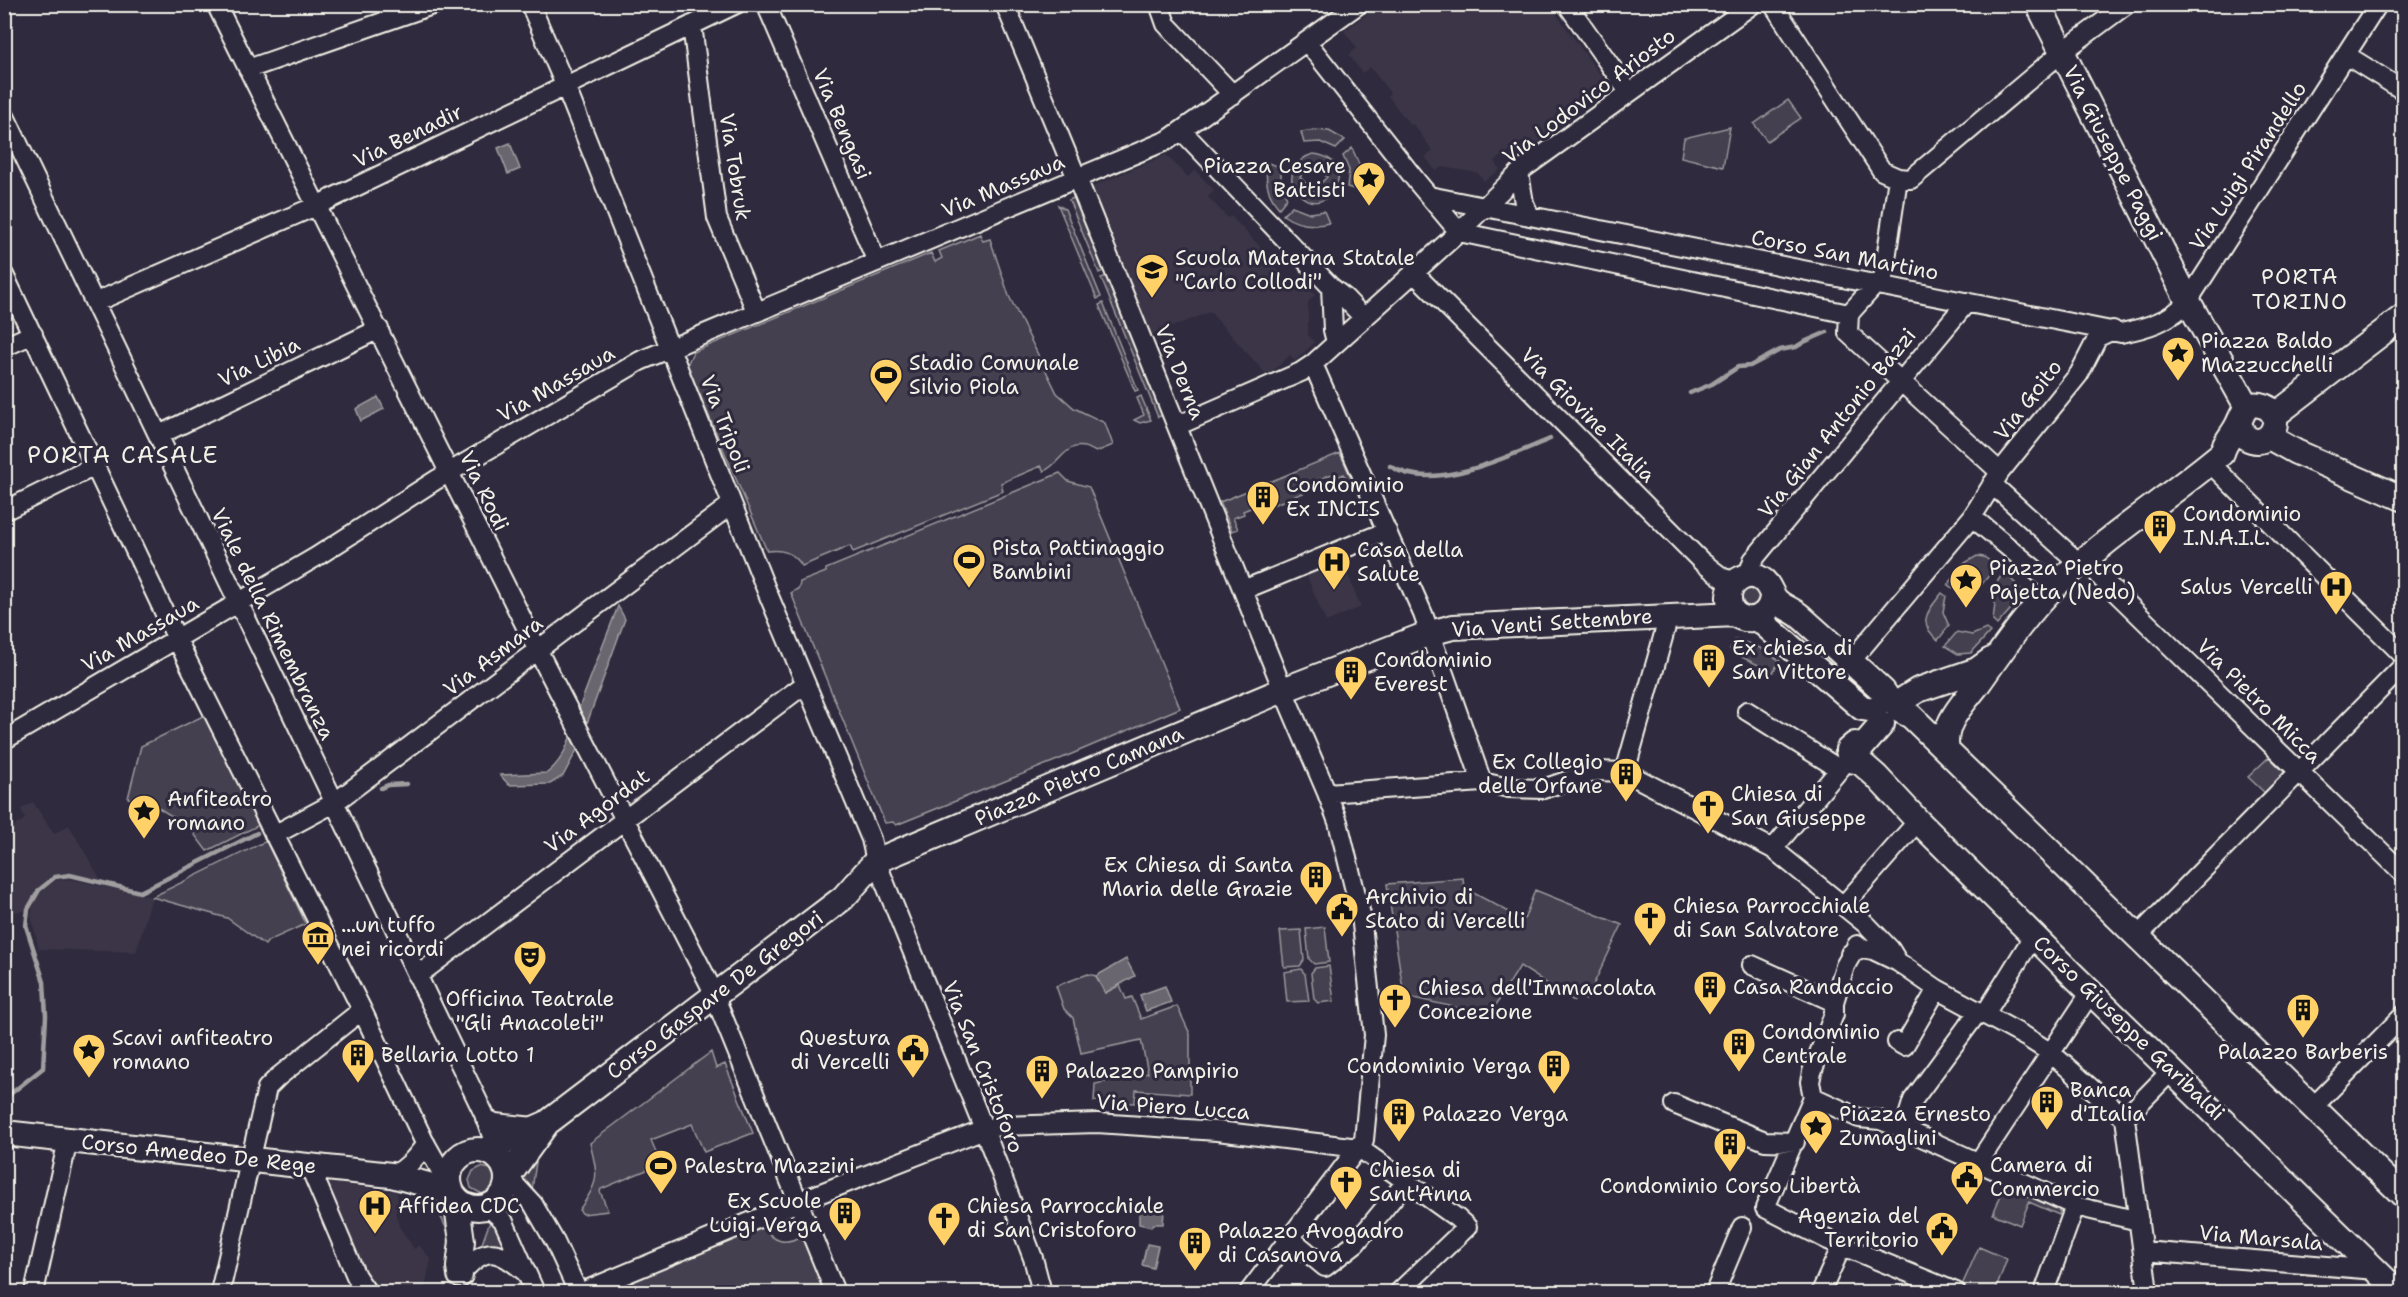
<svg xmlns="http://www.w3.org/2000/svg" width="2408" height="1297" viewBox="0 0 2408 1297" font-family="'Shantell Sans',sans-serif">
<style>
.built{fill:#3b3647}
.green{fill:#454050;stroke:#9c989c;stroke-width:1.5;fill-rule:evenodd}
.water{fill:#6a6670;stroke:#a19ea0;stroke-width:1.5}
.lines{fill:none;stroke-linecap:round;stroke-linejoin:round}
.stream{stroke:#a19ea0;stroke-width:4.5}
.minor-casing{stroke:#f4f1e8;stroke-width:22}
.major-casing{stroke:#f4f1e8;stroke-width:28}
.minor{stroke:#2f2a3d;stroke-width:18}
.major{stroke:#2f2a3d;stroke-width:24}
.labels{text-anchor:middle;stroke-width:6;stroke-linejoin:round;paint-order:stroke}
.street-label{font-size:21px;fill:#f4f1e8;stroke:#2f2a3d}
.poi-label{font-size:21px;fill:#f4f1e8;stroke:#2f2a3d;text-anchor:start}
.neighbourhood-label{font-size:22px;letter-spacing:1.5px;fill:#f4f1e8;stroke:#2f2a3d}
.quarter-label{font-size:24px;letter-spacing:1.5px;fill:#f4f1e8;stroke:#2f2a3d}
</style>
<rect width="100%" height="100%" fill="#2f2a3d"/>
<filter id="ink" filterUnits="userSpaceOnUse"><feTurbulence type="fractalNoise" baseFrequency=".0167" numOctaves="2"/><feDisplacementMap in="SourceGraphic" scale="12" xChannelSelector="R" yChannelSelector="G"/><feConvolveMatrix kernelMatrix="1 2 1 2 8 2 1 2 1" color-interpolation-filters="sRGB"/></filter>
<g filter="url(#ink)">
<path class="built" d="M1381 4 1550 5 1611 90 1594 102 1587 95 1557 117 1562 124 1533 146 1526 139 1495 161 1500 170 1484 181 1478 173 1442 167 1436 171 1425 157 1433 151 1413 124 1410 125 1388 96 1390 93 1370 67 1362 73 1349 55 1357 48 1344 31Z
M1166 155 1188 177 1195 170 1214 190 1208 197 1228 218 1231 216 1270 257 1268 260 1290 283 1297 276 1315 295 1308 302V335L1315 342 1295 361 1290 355 1273 371 1266 374 1210 312 1151 335 1089 188Z
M1342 560 1361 607 1326 622 1306 574Z
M33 802 54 834 69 825 102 882 70 873 58 874 45 881 35 891 28 904 27 910 15 912 5 887V824L8 830 25 819 21 809Z
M69 879 152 897 136 952 39 949 31 916 33 906 39 894 48 886 57 880Z
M331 1183 397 1192 400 1210 395 1212 399 1226 414 1249 419 1245 431 1259 424 1292H408L366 1283 326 1187Z"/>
<path class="green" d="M1788 100 1801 118 1767 141 1754 124Z
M1730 127 1723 167 1681 157 1684 138Z
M1314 130 1329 131 1345 140 1336 149 1320 142 1304 143 1301 132Z
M1352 148 1361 169 1360 191 1347 187 1349 170 1343 156Z
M1313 154C1364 159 1327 225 1298 193 1284 178 1296 159 1313 154ZM1313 164 1327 177 1313 191 1300 177Z
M1268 163 1281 167V184L1287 198 1279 208C1267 195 1264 181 1268 163Z
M1076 197 1105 270 1099 273 1069 200Z
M1058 205 1065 209 1101 297 1097 299Z
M1292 206 1310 213 1324 211 1329 223C1312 227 1297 225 1283 215Z
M980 234 983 241 990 239 1009 296 1057 393 1074 408 1105 423 1113 445 1096 452C1066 435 1064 462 1044 471L1041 466 1001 483 1003 491 853 552 850 546 802 566C794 552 782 549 767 551L687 365 693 352 931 253 935 262 942 258 939 251Z
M1108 276 1165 414 1158 417 1101 278Z
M1103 303 1138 390 1135 391 1099 305Z
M1141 396 1151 420 1140 423 1134 420 1144 415 1137 398Z
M1340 453 1353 482 1348 484 1344 474 1334 478 1332 474 1305 485 1308 491 1270 506 1268 501 1243 511 1244 514 1233 518 1238 529 1232 531 1220 502Z
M1060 473 1068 481 1089 487 1180 708 1060 759 896 825 893 822 885 823 791 593 799 588 800 582 826 572V569Z
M1977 556 1984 557 1997 566 1981 585 1964 583 1952 588 1948 585 1963 564Z
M2004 572 2021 589 2016 603 1997 625 1993 621 1995 603 1990 592Z
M1742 598a9 9 0 1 1 18 0a9 9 0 1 1-18 0Z
M1942 593 1946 596 1943 612 1949 626 1938 640C1916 622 1928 611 1942 593Z
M1986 629 1990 632 1971 653 1958 654 1945 646 1957 632 1972 635Z
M1735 640C1754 643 1765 650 1780 661L1773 672 1733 653 1730 649Z
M205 715 259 825 207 851 189 827 159 808 128 798 141 746Z
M2269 757 2286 774 2266 794 2248 777Z
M266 841 306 924 268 941 265 945 227 918 152 897Z
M1463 878 1464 888 1524 920 1535 890 1622 925 1586 1000 1577 996 1574 1001 1520 966 1490 1015 1404 996 1387 884Z
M1325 927 1329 962 1314 964 1309 959 1306 929Z
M1301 930 1304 960 1300 966 1284 967 1280 931Z
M1329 966 1334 1001 1318 1003 1314 999 1311 973 1315 968Z
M1301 969 1305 974 1309 1001 1287 1002 1284 972Z
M1088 974 1096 976 1105 993 1120 985 1126 999 1132 997 1141 1019 1177 1006 1190 1034V1094L1136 1090 1135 1103 1094 1101 1095 1084 1148 1073 1141 1040 1081 1053 1073 1018 1064 1009 1056 986Z
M711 1052 716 1068 725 1064 753 1133 704 1152 692 1124 651 1140 661 1164 601 1189 600 1191 608 1211 583 1214 579 1210C600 1181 598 1177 590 1143Z
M534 1160 536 1162 532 1190 523 1180V1174Z
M481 1167 490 1169 496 1180 494 1188 482 1194 471 1188 469 1180 473 1171Z
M2006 1183 2061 1208 2059 1215 2029 1202 2020 1225 1993 1214Z
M424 1194 444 1195 451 1238 433 1201Z
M495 1220 513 1255 479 1252 489 1224Z
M763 1226C774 1243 785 1245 802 1236L826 1292H614V1289Z
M1979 1247 2007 1259 1995 1292H1959Z"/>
<path class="water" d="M510 143 520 169 508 174 498 148Z
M378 397 384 409 361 421 356 409Z
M618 606 625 619 578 748 563 776 550 784 509 785 500 775 547 773C569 756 572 728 581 703 593 670 606 638 618 606Z
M1126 959 1135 976 1105 993 1096 976Z
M1165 986 1171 1002 1146 1011 1140 995Z
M1139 1210 1164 1211 1163 1224H1154L1151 1227 1139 1224Z
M1147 1244 1158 1246 1153 1268 1142 1265Z"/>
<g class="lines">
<path class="stream" d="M1690 393 1712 384 1738 367 1750 366 1780 350 1796 347 1804 342 1827 332
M1390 466C1433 494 1508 456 1550 439
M381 788 388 785 407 784
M4 1099 43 1068 46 1016 44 982 26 926 28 909 39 890 55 877 70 875 140 892 257 833"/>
<g class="minor-casing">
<path id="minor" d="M216 4 538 651 710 985 835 1292
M530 4 565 85 766 589 871 839 876 861 984 1129 1033 1258 1042 1292
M766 4 877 262
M1005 4 1083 193 1283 690 1327 793 1338 822 1361 915 1374 1035 1364 1140 1249 1292
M1159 4 1166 24 1233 95
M1567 4 1629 92
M1773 4 1882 171 1898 178 1911 179 2061 53 2127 4
M692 25 717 218 756 311
M1307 42 1418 183 1459 232
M2346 55 2404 91
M248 69 435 4
M4 114 484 1114 492 1136 496 1155
M1182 131 1331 287 1345 298 1364 318
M1519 173 1524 203 1530 216
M1429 196 2121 333C2146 328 2171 321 2188 301L2378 4
M1459 232 1849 314
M1413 272 1702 562 1723 578 1736 581
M4 275 186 658 362 1010 424 1141 450 1187
M1876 284 1849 314 1848 333 2000 472
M1882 286 1898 178
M1331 287 1333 330 1336 342
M96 302 318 205 736 4
M4 347 33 334
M1313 364 1423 614 1482 782
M1175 420 1186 422 1301 372 1313 364 1459 232 1523 169 1753 4
M159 435 379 329
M2210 463 2404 656
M1992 484 2080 564
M4 511 95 466
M1972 517 2055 586
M2092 555 2094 568 2102 579 2404 874
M1751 576 1750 569 1753 560 1967 302
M1243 590 1387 531
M1851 661 1972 517 2000 472 2079 374 2098 337 2113 330
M1747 711 1839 769
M4 740 316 557 436 480 640 361 1168 140 1359 4
M1625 772 1669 616
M1327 793 1482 782 1509 788 1543 789 1596 771 1625 772 1773 849 1867 925 1890 949 1898 962
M274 835 334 803 732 504
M1773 849 1849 758
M1843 906 1918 821
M2137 937 2404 665
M1850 954 1861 948 1873 950 1898 962 1937 989 2026 1037 2051 1053 2125 1118 2148 1292
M1752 965 1834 1002
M417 976 805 684
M1985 1014 2034 935
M1897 1042 1904 1046 1937 989
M1813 1097 1859 1118 1880 1120 1904 1129 2075 1206 2139 1221
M1813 1097 1810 1082 1812 1072 1834 1014V1002L1845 966 1857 945
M1674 1104 1765 1141 1795 1142
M2313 1107 2404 1015
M485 1118 495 1123 534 1127
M2125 1118 2172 1070
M1904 1129 1913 1100 1978 1012
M1978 1163 2091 992
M309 1165 356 1276 367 1292
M393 1175C408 1168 416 1157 426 1144
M508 1177 533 1204 555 1242 578 1292
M488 1207 503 1220 535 1292
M1765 1208 1828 1240 1956 1292
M1765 1208 1813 1097
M1290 1238 1325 1267 1356 1243 1406 1182
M2143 1251 2376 1270
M465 1269C488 1244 501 1252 524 1271
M34 1292 68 1140
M220 1292 267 1088 278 1077 362 1010
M582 1292 798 1202 984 1129 1000 1126 1097 1123 1217 1131 1359 1148 1457 1218 1467 1227 1399 1292
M1715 1292 1742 1227
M1821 1292 1842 1245
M2044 1292 2075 1206"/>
</g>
<g class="major-casing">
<path id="major" d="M2038 4 2188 301 2247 407
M2274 416 2404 316
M2269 437 2296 452 2404 499
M1772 596C1770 626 1730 627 1729 599 1728 582 1747 570 1761 579 1770 584 1770 594 1777 601 1783 607 1793 610 1800 616 1828 641 1855 665 1883 691L1889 700
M1760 618 1764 624 1862 708 1875 710
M1896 704 1918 690 1977 670 1991 660
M1899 710 1911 716 1947 751 2404 1196
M1863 746 1882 724
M1947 751C1941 724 1963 704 1978 684 2002 650 2027 613 2057 584 2108 536 2168 498 2222 453 2225 441 2233 435 2238 424 2243 414 2245 402 2260 405 2288 410 2273 454 2245 437L2239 424
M1860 762 1876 776 1918 821 2075 977 2398 1292
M1860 762 1850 760 1848 750 1855 744 1863 746
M4 1133 391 1175 440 1188 456 1199 462 1241 459 1267 460 1275
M449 1179a29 29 0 1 1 58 0a29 29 0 1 1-58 0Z
M485 1150 545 1124
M508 1177 547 1123 843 898 876 861 1283 690 1430 633 1453 627 1736 614"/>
</g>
<use href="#minor" class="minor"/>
<use href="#major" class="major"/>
</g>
</g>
<defs>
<g id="sight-pin" transform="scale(1.725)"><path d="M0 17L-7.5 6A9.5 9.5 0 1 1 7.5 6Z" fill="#ffd166" stroke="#2f2a3d"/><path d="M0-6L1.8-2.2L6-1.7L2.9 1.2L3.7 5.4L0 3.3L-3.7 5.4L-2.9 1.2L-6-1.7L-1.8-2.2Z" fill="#111"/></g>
<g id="school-pin" transform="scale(1.725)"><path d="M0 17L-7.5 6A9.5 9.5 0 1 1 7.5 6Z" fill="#ffd166" stroke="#2f2a3d"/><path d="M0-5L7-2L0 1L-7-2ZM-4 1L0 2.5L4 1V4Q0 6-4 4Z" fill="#111"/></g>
<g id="stadium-pin" transform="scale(1.725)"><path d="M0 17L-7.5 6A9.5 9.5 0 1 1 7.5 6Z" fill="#ffd166" stroke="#2f2a3d"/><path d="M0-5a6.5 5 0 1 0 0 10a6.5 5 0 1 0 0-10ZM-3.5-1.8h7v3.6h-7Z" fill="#111"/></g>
<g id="building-pin" transform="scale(1.725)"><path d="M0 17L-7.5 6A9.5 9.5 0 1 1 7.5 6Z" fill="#ffd166" stroke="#2f2a3d"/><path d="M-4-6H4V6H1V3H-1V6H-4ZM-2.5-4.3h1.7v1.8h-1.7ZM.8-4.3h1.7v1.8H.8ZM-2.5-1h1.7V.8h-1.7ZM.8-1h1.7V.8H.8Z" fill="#111"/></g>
<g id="hospital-pin" transform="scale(1.725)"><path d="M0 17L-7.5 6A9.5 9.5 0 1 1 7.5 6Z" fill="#ffd166" stroke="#2f2a3d"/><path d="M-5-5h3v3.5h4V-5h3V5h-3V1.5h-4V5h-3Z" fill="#111"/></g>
<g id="church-pin" transform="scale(1.725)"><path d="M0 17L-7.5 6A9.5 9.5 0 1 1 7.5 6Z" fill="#ffd166" stroke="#2f2a3d"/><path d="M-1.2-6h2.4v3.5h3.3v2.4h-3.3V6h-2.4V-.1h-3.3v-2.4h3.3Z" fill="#111"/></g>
<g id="civic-pin" transform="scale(1.725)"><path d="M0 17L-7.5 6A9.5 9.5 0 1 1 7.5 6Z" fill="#ffd166" stroke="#2f2a3d"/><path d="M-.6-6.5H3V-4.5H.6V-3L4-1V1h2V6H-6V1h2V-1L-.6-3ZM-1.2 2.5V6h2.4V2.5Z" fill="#111"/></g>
<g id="museum-pin" transform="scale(1.725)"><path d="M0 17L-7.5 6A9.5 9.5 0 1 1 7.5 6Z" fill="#ffd166" stroke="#2f2a3d"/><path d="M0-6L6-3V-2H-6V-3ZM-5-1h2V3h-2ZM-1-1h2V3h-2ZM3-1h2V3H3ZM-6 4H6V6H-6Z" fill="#111"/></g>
<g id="theatre-pin" transform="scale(1.725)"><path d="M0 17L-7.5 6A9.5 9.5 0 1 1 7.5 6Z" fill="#ffd166" stroke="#2f2a3d"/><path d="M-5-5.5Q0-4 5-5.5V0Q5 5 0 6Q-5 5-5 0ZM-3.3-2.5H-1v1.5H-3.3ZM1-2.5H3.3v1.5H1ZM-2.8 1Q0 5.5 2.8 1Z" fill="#111"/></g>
</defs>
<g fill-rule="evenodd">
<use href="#sight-pin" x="1369" y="178"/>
<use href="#school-pin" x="1152" y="270"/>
<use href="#sight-pin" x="2178" y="353"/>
<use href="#stadium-pin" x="886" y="375"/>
<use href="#building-pin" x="1263" y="497"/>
<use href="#building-pin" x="2160" y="526"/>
<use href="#stadium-pin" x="969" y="560"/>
<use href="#hospital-pin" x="1334" y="562"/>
<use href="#sight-pin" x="1966" y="580"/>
<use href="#hospital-pin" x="2336" y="587"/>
<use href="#building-pin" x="1709" y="660"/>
<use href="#building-pin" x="1351" y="672"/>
<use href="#building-pin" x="1626" y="774"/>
<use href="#church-pin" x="1708" y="806"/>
<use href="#sight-pin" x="144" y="811"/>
<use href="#building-pin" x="1316" y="877"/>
<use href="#civic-pin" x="1342" y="909"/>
<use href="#church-pin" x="1650" y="918"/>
<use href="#museum-pin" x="318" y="937"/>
<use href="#theatre-pin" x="530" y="957"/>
<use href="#building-pin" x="1710" y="987"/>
<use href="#church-pin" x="1395" y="1000"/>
<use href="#building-pin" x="2303" y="1010"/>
<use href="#building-pin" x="1739" y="1044"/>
<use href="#sight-pin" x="89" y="1050"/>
<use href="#civic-pin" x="913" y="1050"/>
<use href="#building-pin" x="358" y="1055"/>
<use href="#building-pin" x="1554" y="1066"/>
<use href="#building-pin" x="1042" y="1071"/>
<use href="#building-pin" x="2047" y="1102"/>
<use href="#building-pin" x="1399" y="1114"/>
<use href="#sight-pin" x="1816" y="1126"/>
<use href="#building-pin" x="1730" y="1144"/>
<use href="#stadium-pin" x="661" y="1166"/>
<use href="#civic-pin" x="1967" y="1177"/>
<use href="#church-pin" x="1346" y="1182"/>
<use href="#hospital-pin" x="375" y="1206"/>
<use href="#building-pin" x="845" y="1213"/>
<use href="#church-pin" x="944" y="1218"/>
<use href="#civic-pin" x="1942" y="1228"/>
<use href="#building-pin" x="1195" y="1243"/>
</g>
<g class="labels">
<g class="street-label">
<text transform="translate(1589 96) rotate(-37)" y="7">Via Lodovico Ariosto</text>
<text transform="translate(842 124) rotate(67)" y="7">Via Bengasi</text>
<text transform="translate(408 136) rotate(-26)" y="7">Via Benadir</text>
<text transform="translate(2113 153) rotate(63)" y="7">Via Giuseppe Paggi</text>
<text transform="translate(2248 166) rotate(-57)" y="7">Via Luigi Pirandello</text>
<text transform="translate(735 167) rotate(81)" y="7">Via Tobruk</text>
<text transform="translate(1003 186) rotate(-23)" y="7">Via Massaua</text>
<text transform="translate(1845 255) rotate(11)" y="7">Corso San Martino</text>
<text transform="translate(259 362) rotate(-26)" y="7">Via Libia</text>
<text transform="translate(1180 372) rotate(68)" y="7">Via Derna</text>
<text transform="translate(556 384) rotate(-30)" y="7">Via Massaua</text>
<text transform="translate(2028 400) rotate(-52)" y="7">Via Goito</text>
<text transform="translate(1588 415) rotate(45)" y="7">Via Giovine Italia</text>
<text transform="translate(1837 423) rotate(-51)" y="7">Via Gian Antonio Bazzi</text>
<text transform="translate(725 424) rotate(69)" y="7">Via Tripoli</text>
<text transform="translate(484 491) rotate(64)" y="7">Via Rodi</text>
<text transform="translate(1552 623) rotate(-4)" y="7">Via Venti Settembre</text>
<text transform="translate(273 624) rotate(64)" y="7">Viale della Rimembranza</text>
<text transform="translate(140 634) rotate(-30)" y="7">Via Massaua</text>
<text transform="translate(493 656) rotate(-37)" y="7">Via Asmara</text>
<text transform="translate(2259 701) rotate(45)" y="7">Via Pietro Micca</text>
<text transform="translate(1079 776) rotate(-23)" y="7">Piazza Pietro Camana</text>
<text transform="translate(597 811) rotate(-37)" y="7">Via Agordat</text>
<text transform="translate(715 995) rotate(-37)" y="7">Corso Gaspare De Gregori</text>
<text transform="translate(2129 1028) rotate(44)" y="7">Corso Giuseppe Garibaldi</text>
<text transform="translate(983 1067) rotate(68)" y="7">Via San Cristoforo</text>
<text transform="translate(1173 1107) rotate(4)" y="7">Via Piero Lucca</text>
<text transform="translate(199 1154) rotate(6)" y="7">Corso Amedeo De Rege</text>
<text transform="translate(2261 1238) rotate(5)" y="7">Via Marsala</text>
</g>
<g class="poi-label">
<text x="1346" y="173" text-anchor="end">Piazza Cesare<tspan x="1346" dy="24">Battisti</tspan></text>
<text x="1175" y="265">Scuola Materna Statale<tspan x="1175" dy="24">"Carlo Collodi"</tspan></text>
<text x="2201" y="348">Piazza Baldo<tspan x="2201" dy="24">Mazzucchelli</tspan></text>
<text x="909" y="370">Stadio Comunale<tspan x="909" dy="24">Silvio Piola</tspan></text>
<text x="1286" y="492">Condominio<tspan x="1286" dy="24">Ex INCIS</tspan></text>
<text x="2183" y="521">Condominio<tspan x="2183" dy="24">I.N.A.I.L.</tspan></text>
<text x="992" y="555">Pista Pattinaggio<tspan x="992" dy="24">Bambini</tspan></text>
<text x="1357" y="557">Casa della<tspan x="1357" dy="24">Salute</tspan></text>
<text x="1989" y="575">Piazza Pietro<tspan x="1989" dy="24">Pajetta (Nedo)</tspan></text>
<text x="2313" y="594" text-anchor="end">Salus Vercelli</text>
<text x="1732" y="655">Ex chiesa di<tspan x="1732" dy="24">San Vittore</tspan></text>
<text x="1374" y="667">Condominio<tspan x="1374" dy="24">Everest</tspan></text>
<text x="1603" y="769" text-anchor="end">Ex Collegio<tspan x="1603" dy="24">delle Orfane</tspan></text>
<text x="1731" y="801">Chiesa di<tspan x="1731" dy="24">San Giuseppe</tspan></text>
<text x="167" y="806">Anfiteatro<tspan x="167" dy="24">romano</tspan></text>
<text x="1293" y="872" text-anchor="end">Ex Chiesa di Santa<tspan x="1293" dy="24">Maria delle Grazie</tspan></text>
<text x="1365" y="904">Archivio di<tspan x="1365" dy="24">Stato di Vercelli</tspan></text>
<text x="1673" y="913">Chiesa Parrocchiale<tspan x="1673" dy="24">di San Salvatore</tspan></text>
<text x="341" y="932">...un tuffo<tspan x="341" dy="24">nei ricordi</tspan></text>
<text x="1733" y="994">Casa Randaccio</text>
<text x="1418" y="995">Chiesa dell'Immacolata<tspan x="1418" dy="24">Concezione</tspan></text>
<text x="530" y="1006" text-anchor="middle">Officina Teatrale<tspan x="530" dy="24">"Gli Anacoleti"</tspan></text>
<text x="1762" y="1039">Condominio<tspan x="1762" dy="24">Centrale</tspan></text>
<text x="112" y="1045">Scavi anfiteatro<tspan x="112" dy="24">romano</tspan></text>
<text x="890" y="1045" text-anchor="end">Questura<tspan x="890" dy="24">di Vercelli</tspan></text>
<text x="2303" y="1059" text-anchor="middle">Palazzo Barberis</text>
<text x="381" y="1062">Bellaria Lotto 1</text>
<text x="1531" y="1073" text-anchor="end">Condominio Verga</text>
<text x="1065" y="1078">Palazzo Pampirio</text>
<text x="2070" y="1097">Banca<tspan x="2070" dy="24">d'Italia</tspan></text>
<text x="1422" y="1121">Palazzo Verga</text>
<text x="1839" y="1121">Piazza Ernesto<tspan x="1839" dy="24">Zumaglini</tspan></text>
<text x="1990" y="1172">Camera di<tspan x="1990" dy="24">Commercio</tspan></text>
<text x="684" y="1173">Palestra Mazzini</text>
<text x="1369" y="1177">Chiesa di<tspan x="1369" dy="24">Sant'Anna</tspan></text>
<text x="1730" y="1193" text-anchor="middle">Condominio Corso Libertà</text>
<text x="822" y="1208" text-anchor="end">Ex Scuole<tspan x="822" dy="24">Luigi Verga</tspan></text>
<text x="398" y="1213">Affidea CDC</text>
<text x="967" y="1213">Chiesa Parrocchiale<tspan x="967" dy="24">di San Cristoforo</tspan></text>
<text x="1919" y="1223" text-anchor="end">Agenzia del<tspan x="1919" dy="24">Territorio</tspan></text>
<text x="1218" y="1238">Palazzo Avogadro<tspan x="1218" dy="24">di Casanova</tspan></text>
</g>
<g class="neighbourhood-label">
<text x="2300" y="284">PORTA<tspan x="2300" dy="25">TORINO</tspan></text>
</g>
<g class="quarter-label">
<text x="123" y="463">PORTA CASALE</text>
</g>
</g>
<rect width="2408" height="1297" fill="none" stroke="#2f2a3d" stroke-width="24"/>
<rect x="12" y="12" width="2384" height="1273" fill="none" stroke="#f4f1e8" stroke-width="2" filter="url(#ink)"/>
</svg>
